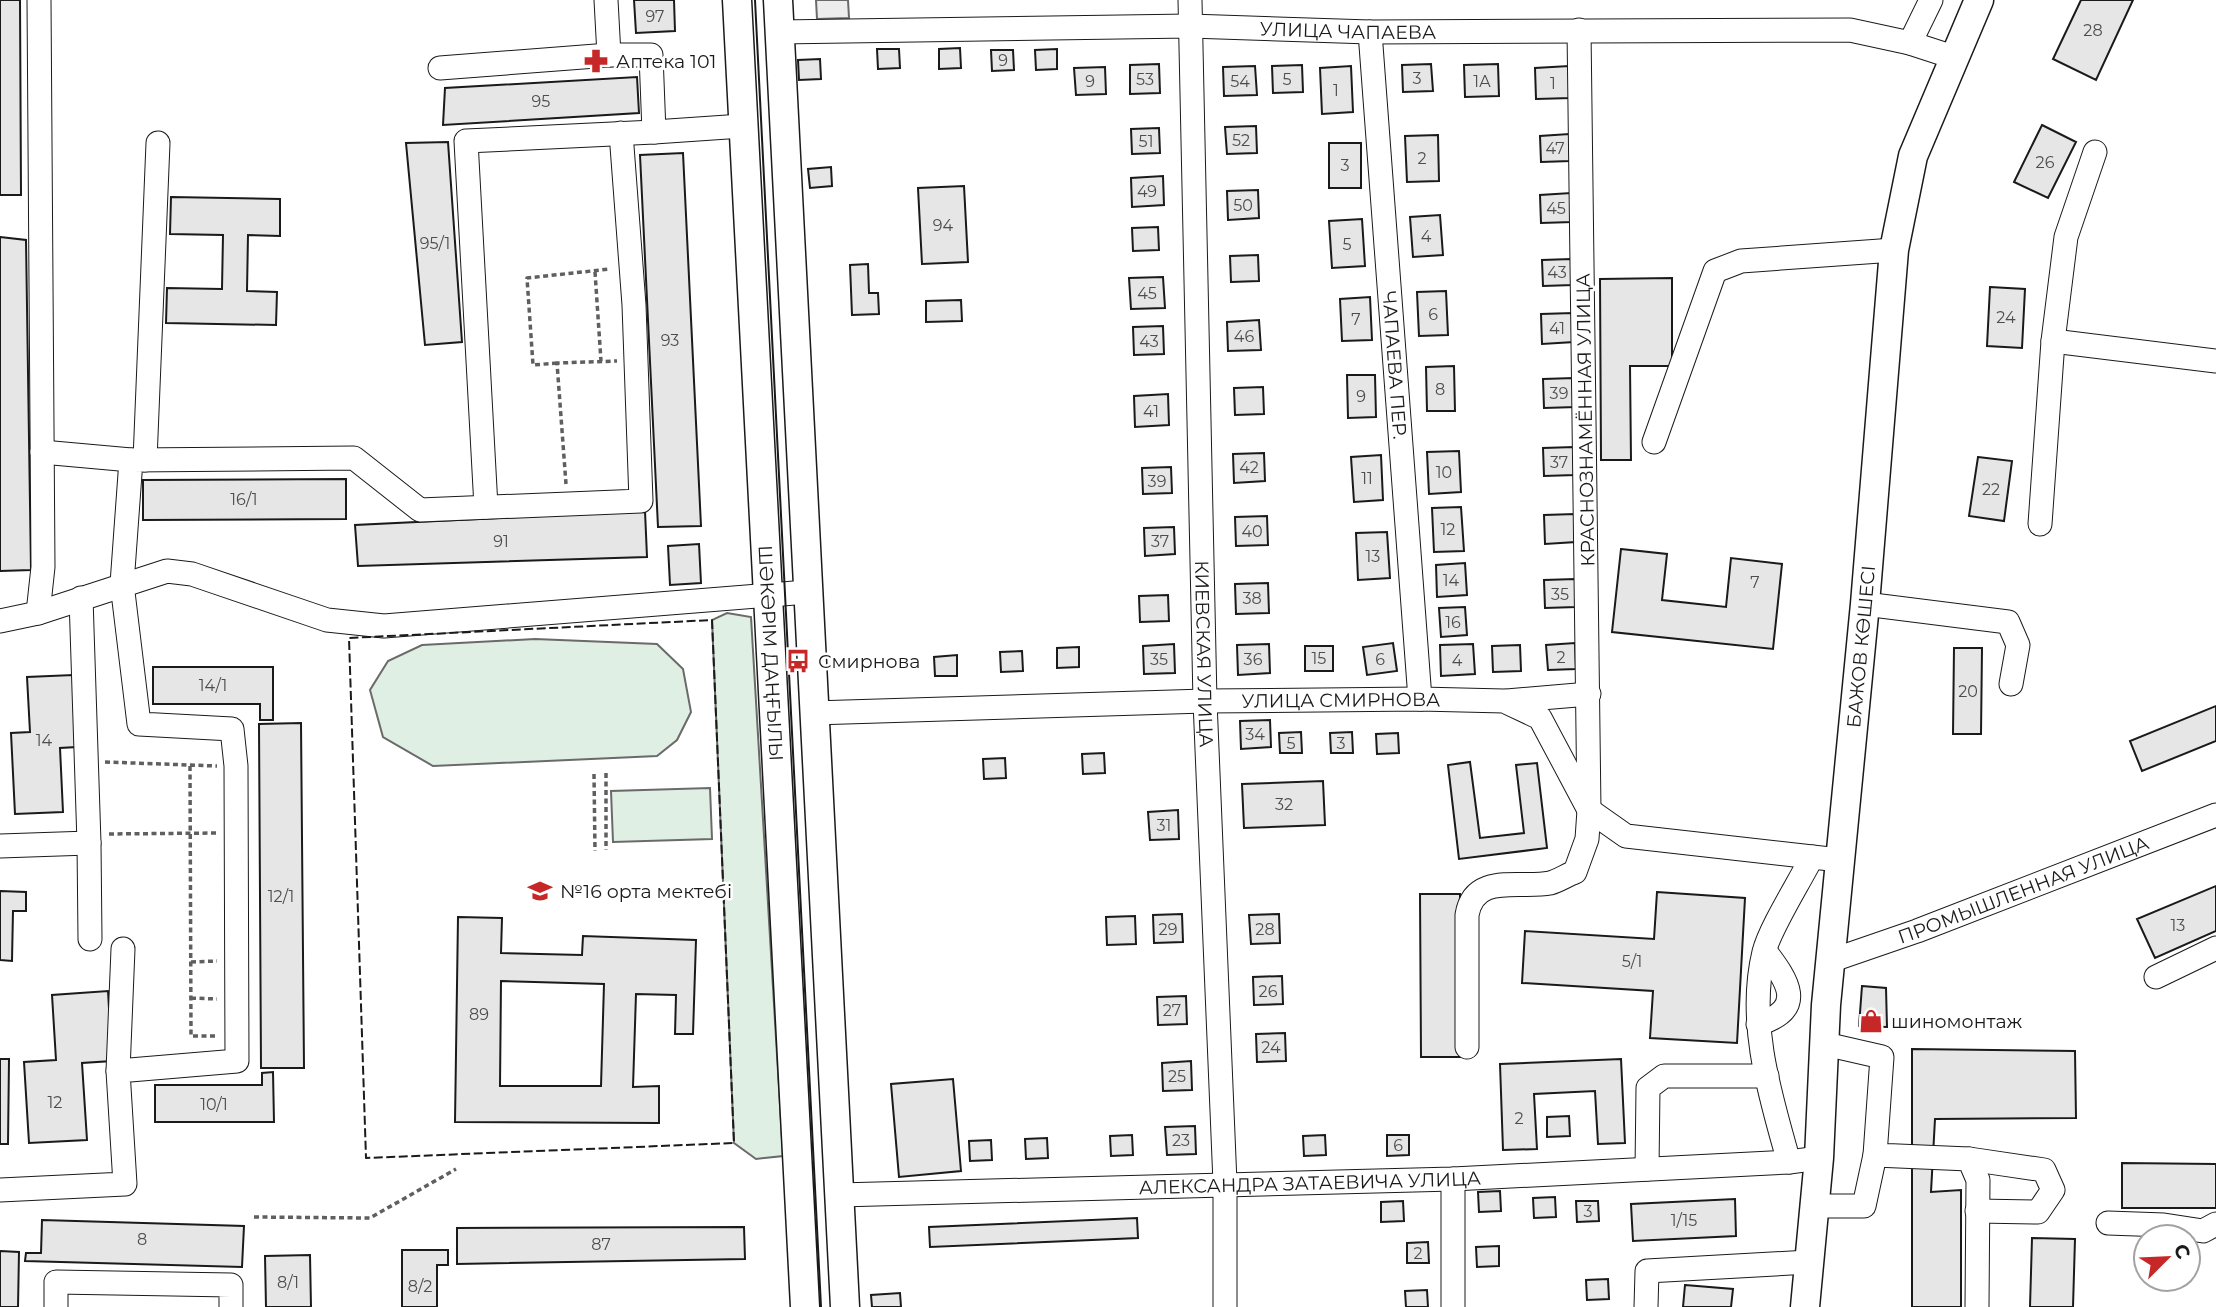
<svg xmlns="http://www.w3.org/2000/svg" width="2216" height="1307" viewBox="0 0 2216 1307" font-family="Montserrat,sans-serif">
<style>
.green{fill:#e0efe3;stroke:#6a6a6a;stroke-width:2}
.parking{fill:#ededed;stroke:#6a6a6a;stroke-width:2}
.building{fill:#e6e6e6;stroke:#1a1a1a;stroke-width:2;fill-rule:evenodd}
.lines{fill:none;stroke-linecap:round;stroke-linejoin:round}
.minor-casing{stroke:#1a1a1a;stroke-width:25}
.major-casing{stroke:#1a1a1a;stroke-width:31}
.path{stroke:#5f5f5f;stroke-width:3.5;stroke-dasharray:5 3.5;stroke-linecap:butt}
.minor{stroke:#fff;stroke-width:23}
.major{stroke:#fff;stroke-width:28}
.tram{stroke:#1a1a1a;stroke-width:2}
.fence{stroke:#1a1a1a;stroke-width:2;stroke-dasharray:9 3.5;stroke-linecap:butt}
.labels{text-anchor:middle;stroke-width:5;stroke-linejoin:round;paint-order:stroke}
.number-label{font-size:16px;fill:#4d4d4d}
.street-label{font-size:19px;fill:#1a1a1a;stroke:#fff}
.poi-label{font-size:19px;fill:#1a1a1a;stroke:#fff;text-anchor:start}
</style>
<rect width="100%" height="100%" fill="#fff"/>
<path class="green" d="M727 613 751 617 783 1156 756 1159 734 1143 712 620Z
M535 639 657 644 683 669 691 712 677 740 657 756 433 766 383 737 370 690 388 661 422 645Z
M710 788 712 839 613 842 611 791Z"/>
<path class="parking" d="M816 0H848L849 18 817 19Z"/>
<path class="building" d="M0 0H20L21 195H0Z
M634 0H674L675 31 636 33Z
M2081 0H2133L2096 80 2053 59Z
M960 48 961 68 939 69V49Z
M877 49H899L900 68 878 69Z
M1057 49V69L1036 70 1035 50Z
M991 50H1013L1014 70 992 71Z
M820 59 821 79 799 80 798 60Z
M1159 64 1160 93 1130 94V65Z
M1431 64 1433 91 1403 92 1402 65Z
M1498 64 1499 96 1465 97 1464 65Z
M1302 65 1303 92 1273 93 1272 66Z
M1255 66 1257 95 1224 96 1223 67Z
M1351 66 1353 112 1322 114 1320 68Z
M1569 66 1571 98 1536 99 1535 68Z
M1105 67 1106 94 1076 95 1074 68Z
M637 77 639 113 443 125 445 88Z
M2042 125 2076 142 2048 198 2014 182Z
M1256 126 1257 153 1227 154 1225 127Z
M1159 128 1160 153 1132 154 1131 129Z
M1569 134 1570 161 1541 162 1540 136Z
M1438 135 1439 181 1407 182 1405 136Z
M448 142 462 342 425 345 406 143Z
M1329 143H1361V188H1329Z
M683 153 701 526 658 527 640 155Z
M831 167 832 186 810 188 808 169Z
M1163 176 1164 205 1132 207 1131 178Z
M964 186 968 262 922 264 918 188Z
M1258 190 1259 218 1228 220 1227 191Z
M1571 193 1572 222 1541 223 1540 195Z
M171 197 280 199V236L248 235 247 291 277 292 276 325 166 323 167 288 222 289 223 235 170 234Z
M1440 215 1443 255 1413 257 1410 217Z
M1362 219 1365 266 1332 268 1329 221Z
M1158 227 1159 250 1133 251 1132 228Z
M0 237 26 240 31 570 0 571Z
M1258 255 1259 281 1231 282 1230 256Z
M1571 259 1573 285 1543 286 1542 260Z
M868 264 869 293H878L879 314 852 315 850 265Z
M1163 277 1165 308 1131 309 1129 278Z
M1672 278V366H1630L1631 460H1601L1600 279Z
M1990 287 2025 289 2022 348 1987 346Z
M1446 291 1448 335 1419 336 1417 292Z
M1370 297 1372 340 1342 341 1340 299Z
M961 300 962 321 926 322V301Z
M1573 313 1574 342 1542 344 1541 314Z
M1259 320 1261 350 1228 351 1227 322Z
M1163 326 1164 354 1134 355 1133 327Z
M1454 366 1455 411H1427L1426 367Z
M1347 375H1375L1376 417 1348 418Z
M1574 378 1576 407 1544 408 1543 379Z
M1263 387 1264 414 1235 415 1234 388Z
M1168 394 1169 425 1135 427 1134 396Z
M1574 447 1575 475 1544 476 1543 448Z
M1459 451 1461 492 1429 494 1427 452Z
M1264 453 1265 481 1234 483 1233 454Z
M1381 455 1383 500 1354 502 1351 457Z
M1978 457 2012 461 2004 521 1969 516Z
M1171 467 1172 493 1143 494 1142 468Z
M346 479V519L143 520V480Z
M1461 507 1464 551 1434 552 1432 508Z
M645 511 647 557 358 566 355 525Z
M1575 514 1576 542 1545 544 1544 515Z
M1267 516 1268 545 1236 546 1235 517Z
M1174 527 1175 554 1145 556 1144 528Z
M1387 532 1390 578 1358 580 1356 533Z
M699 544 701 583 670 585 668 546Z
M1621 549 1667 554 1662 600 1726 607 1731 558 1782 564 1773 649 1612 632Z
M1465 563 1467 595 1437 597 1436 565Z
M1575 579 1576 607 1545 608 1544 580Z
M1268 583 1269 613 1236 614 1235 584Z
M1168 595 1169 621 1140 622 1139 596Z
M1465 607 1467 635 1441 637 1439 608Z
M1393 643 1397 671 1367 675 1363 647Z
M1575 643 1576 669 1548 670 1546 645Z
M1174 644 1175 673 1144 674 1143 646Z
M1269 644 1270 673 1238 675 1237 645Z
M1473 644 1475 674 1441 676 1440 645Z
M1520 645 1521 671 1493 672 1492 646Z
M1305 646H1333V671H1305Z
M1079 647V667L1057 668V648Z
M1954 648H1982L1981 734H1953Z
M1022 651 1023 671 1001 672 1000 652Z
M957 655V676H935L934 657Z
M153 667H273V720H260V704H153Z
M73 675 77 747 60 748 63 812 15 814 11 733 30 732 27 677Z
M2216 706V741L2142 771 2130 741Z
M1270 720 1271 747 1241 749 1240 721Z
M301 723 304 1068H261L259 724Z
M1301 732 1302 753H1280L1279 733Z
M1352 732 1353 753H1331L1330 733Z
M1398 733 1399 753 1377 754 1376 734Z
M1104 753 1105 773 1083 774 1082 754Z
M1005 758 1006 778 984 779 983 759Z
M1470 762 1480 838 1524 833 1516 765 1537 763 1547 848 1459 859 1448 765Z
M1323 781 1325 825 1244 828 1242 784Z
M1178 810 1179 839 1150 840 1148 812Z
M2216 886V931L2155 958 2137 919Z
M0 891 26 892V911H13L12 961 0 960Z
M1657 892 1745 898 1737 1043 1650 1038 1653 991 1522 983 1525 931 1654 939Z
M1420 894H1460L1461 1057H1421Z
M1182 914 1183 942 1154 943 1153 915Z
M1279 914 1280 943 1251 944 1249 915Z
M1135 916 1136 944 1107 945 1106 917Z
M458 917 502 918 501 953 582 955 583 936 696 940 693 1034H675L676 995 636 994 633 1087 659 1086V1123L455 1122ZM501 981 604 984 601 1086H500Z
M1282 976 1283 1004 1254 1005 1253 977Z
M1862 986 1886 988 1887 1027 1859 1026Z
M108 991 112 1061 82 1063 87 1140 29 1143 24 1062 56 1060 52 995Z
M1186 996 1187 1024 1158 1025 1157 997Z
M1285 1033 1286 1061 1257 1062 1256 1034Z
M1912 1049 2075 1051 2076 1118 1935 1119 1931 1192 1961 1190V1307H1912Z
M0 1059H9L8 1144H0Z
M1621 1059 1625 1143 1598 1144 1595 1091 1534 1094 1537 1149 1503 1150 1500 1064Z
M1191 1061 1192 1090 1163 1091 1162 1063Z
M273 1072 274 1122H155V1085H262V1073Z
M953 1079 961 1171 899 1177 891 1084Z
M1569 1116 1570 1136 1547 1137V1117Z
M1195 1126 1196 1154 1167 1155 1165 1127Z
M1132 1135 1133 1155 1111 1156 1110 1136Z
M1325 1135 1326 1155 1304 1156 1303 1136Z
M1387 1135H1409V1155L1387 1156Z
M1047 1138 1048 1158 1026 1159 1025 1139Z
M991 1140 992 1160 970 1161 969 1141Z
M2122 1163 2216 1164V1208H2122Z
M1500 1191 1501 1211 1479 1212 1478 1192Z
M1555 1197 1556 1217 1534 1218 1533 1198Z
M1735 1199 1736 1236 1633 1241 1631 1204Z
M1403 1201 1404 1221 1381 1222V1202Z
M1576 1201H1598L1599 1221 1577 1222Z
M1137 1218 1138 1238 930 1247 929 1227Z
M42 1220 244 1226 242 1267 25 1261 26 1253H41Z
M744 1227 745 1259 457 1264V1228Z
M2032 1238 2075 1239 2073 1307H2030Z
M1428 1242 1429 1263H1407V1243Z
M1499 1246V1266L1477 1267 1476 1247Z
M402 1250H448V1265H437V1307H402Z
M0 1251 19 1252 18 1307H0Z
M310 1255 311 1307H266L265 1256Z
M1608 1279 1609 1299 1587 1300 1586 1280Z
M1685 1285 1733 1289 1731 1307H1683Z
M1427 1290 1428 1307H1406L1405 1291Z
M900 1293 901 1307H872L871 1295Z"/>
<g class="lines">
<g class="minor-casing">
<g id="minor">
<path d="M606 0 609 55H651L654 132 742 126"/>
<path id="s1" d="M1190 0 1205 701 1225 1183V1307"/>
<path id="s2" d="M779 32 1190 26 1370 32 1850 30 1910 43 1953 57"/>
<path id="s3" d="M1370 32 1420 699"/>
<path d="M1910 43 1931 0"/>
<path d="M440 68 609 55"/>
<path d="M2053 341 2216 361"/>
<path d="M1654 442 1715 271 1741 261 1894 250"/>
<path d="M42 452 131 460"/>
<path d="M145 460 158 143"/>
<path d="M486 507 466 141 654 132"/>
<path d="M2040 524 2053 341 2066 237 2095 152"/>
<path d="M1865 604 2008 622 2018 645 2011 684"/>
<path d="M38 613 43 567 39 0"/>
<path d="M0 621 38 613 167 571 192 574 327 620 384 626 807 592"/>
<path d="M1507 701 1589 694"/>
<path id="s4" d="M813 713 1205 701 1420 699 1504 701 1540 718 1589 810 1626 836 1839 860"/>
<path d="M89 843 90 939"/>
<path d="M0 846 89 843 81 598"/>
<path id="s5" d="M1830 961 1917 931 2216 815"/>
<path d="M2156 977 2216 948"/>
<path d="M1758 1024C1807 1009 1788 981 1765 951"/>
<path d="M1825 1044 1882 1057 1875 1155 1969 1159 1978 1180 1977 1307"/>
<path d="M1467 1047V915C1474 872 1520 889 1550 883 1558 881 1567 875 1575 872L1587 839 1589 810 1579 30"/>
<path d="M118 1071 123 949"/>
<path d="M1969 1159 2044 1170 2053 1190 2038 1212 1977 1211"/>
<path d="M1789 1162C1770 1095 1747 1022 1764 952 1770 928 1800 881 1812 857"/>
<path d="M1647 1169 1648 1088 1664 1076H1767"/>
<path d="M1453 1179V1307"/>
<path d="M0 1190 125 1184 118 1071 237 1061 236 766 232 729 139 724 122 584 131 460 354 458 420 510 641 501 634 305 621 133"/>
<path id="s6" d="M839 1195 1453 1179 1789 1162 1819 1158"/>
<path d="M1814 1206H1864L1875 1155"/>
<path d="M2108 1223 2164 1225 2203 1231 2216 1224"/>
<path d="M56 1307V1282L231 1285V1307"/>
<path d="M1646 1307 1647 1271 1809 1262"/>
</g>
</g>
<g class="major-casing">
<g id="major">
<path id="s7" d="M737 0 805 1307"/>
<path d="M778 0 845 1307"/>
<path id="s8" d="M1805 1307 1819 1158 1826 1005 1865 604 1894 250 1913 156 1979 0"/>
</g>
</g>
<path class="path" d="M595 272 601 361
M557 363 533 365 527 278 610 269
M566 484 557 363 617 361
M105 762 217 766
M190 766 191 1036H216
M606 773V850
M594 774 595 851
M109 834 216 833
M191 962 217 961
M191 998 217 999
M254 1217 370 1218 456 1169"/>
<use href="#minor" class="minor"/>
<use href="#major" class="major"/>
<path class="tram" d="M755 0 821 1307"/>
<path class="fence" d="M712 620 734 1143 366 1158 349 638Z"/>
</g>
<defs>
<g id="pharmacy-bare" transform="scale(1.89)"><path d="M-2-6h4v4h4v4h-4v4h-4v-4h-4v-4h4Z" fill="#c62828" stroke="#fff" stroke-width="2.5" paint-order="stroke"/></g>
<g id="bus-bare" transform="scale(1.89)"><path d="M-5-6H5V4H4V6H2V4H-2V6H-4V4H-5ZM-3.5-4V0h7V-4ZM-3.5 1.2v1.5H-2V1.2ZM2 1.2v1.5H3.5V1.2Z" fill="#c62828" stroke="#fff" stroke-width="2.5" paint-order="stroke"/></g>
<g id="school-bare" transform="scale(1.89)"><path d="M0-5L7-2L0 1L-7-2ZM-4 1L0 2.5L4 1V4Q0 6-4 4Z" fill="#c62828" stroke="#fff" stroke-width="2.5" paint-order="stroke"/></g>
<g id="shop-bare" transform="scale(1.89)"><path d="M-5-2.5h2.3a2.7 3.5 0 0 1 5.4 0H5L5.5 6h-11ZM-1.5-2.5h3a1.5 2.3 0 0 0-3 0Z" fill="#c62828" stroke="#fff" stroke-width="2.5" paint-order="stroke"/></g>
</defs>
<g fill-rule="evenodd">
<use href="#pharmacy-bare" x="596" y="61"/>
<use href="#bus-bare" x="798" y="661"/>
<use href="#school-bare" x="540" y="891"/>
<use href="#shop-bare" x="1871" y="1021"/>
</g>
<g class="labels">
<g class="number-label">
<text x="655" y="22">97</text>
<text x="2093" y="36">28</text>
<text x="1003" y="66">9</text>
<text x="1417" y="84">3</text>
<text x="1145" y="85">53</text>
<text x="1287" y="85">5</text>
<text x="1090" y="87">9</text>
<text x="1240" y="87">54</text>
<text x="1482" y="87">1А</text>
<text x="1553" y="89">1</text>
<text x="1336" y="96">1</text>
<text x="541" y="107">95</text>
<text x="1241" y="146">52</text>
<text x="1146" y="147">51</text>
<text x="1555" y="154">47</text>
<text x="1422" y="164">2</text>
<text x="2045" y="168">26</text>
<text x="1345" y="171">3</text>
<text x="1147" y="197">49</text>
<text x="1243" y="211">50</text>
<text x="1556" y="214">45</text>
<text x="943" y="231">94</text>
<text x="1426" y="242">4</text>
<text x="435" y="249">95/1</text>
<text x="1347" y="250">5</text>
<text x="1557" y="278">43</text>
<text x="1147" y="299">45</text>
<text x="1433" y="320">6</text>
<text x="2006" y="323">24</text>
<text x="1356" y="325">7</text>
<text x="1557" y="334">41</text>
<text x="1244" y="342">46</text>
<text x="670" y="346">93</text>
<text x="1149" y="347">43</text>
<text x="1440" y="395">8</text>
<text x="1559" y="399">39</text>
<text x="1361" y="402">9</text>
<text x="1151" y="417">41</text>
<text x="1559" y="468">37</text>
<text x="1249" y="473">42</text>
<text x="1444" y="478">10</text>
<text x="1367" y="484">11</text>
<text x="1157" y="487">39</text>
<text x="1991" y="495">22</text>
<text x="244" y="505">16/1</text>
<text x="1448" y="535">12</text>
<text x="1252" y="537">40</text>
<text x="501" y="547">91</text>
<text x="1160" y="547">37</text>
<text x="1373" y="562">13</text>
<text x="1451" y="586">14</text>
<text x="1755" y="588">7</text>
<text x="1560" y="600">35</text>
<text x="1252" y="604">38</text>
<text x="1453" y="628">16</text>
<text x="1561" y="663">2</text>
<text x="1319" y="664">15</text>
<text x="1159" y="665">35</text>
<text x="1253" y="665">36</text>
<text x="1380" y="665">6</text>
<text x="1457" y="666">4</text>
<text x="213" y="691">14/1</text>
<text x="1968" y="697">20</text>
<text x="1255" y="740">34</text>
<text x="44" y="746">14</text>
<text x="1291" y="749">5</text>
<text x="1341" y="749">3</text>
<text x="1284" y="810">32</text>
<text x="1164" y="831">31</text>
<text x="281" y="902">12/1</text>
<text x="2178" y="931">13</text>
<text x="1168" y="935">29</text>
<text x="1265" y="935">28</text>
<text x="1632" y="967">5/1</text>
<text x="1268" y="997">26</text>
<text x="1172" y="1016">27</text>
<text x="479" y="1020">89</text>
<text x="1271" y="1053">24</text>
<text x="1177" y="1082">25</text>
<text x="55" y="1108">12</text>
<text x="214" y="1110">10/1</text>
<text x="1519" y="1124">2</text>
<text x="1181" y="1146">23</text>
<text x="1398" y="1151">6</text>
<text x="1588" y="1217">3</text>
<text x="1684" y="1226">1/15</text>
<text x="142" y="1245">8</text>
<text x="601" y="1250">87</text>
<text x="1418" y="1259">2</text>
<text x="288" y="1288">8/1</text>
<text x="420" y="1292">8/2</text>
</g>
<g class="street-label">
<text dy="7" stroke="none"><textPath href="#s2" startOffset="569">УЛИЦА ЧАПАЕВА</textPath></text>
<text dy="7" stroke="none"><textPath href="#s3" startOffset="334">ЧАПАЕВА ПЕР.</textPath></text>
<text transform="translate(1585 420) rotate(-91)" y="7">КРАСНОЗНАМЁННАЯ УЛИЦА</text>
<text dy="7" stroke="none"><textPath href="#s8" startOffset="663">БАЖОВ КӨШЕСІ</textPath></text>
<text dy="7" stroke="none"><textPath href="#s7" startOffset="654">ШӘКӘРІМ ДАҢҒЫЛЫ</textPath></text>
<text dy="7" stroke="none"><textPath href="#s1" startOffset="654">КИЕВСКАЯ УЛИЦА</textPath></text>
<text dy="7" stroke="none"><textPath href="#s4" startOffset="528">УЛИЦА СМИРНОВА</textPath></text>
<text dy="7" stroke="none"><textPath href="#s5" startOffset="206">ПРОМЫШЛЕННАЯ УЛИЦА</textPath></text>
<text dy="7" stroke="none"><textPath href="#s6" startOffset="471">АЛЕКСАНДРА ЗАТАЕВИЧА УЛИЦА</textPath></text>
</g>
<g class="poi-label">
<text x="616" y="68">Аптека 101</text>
<text x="818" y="668">Смирнова</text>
<text x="560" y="898">№16 орта мектебі</text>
<text x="1891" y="1028">шиномонтаж</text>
</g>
</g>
<g transform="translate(2167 1258) rotate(66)"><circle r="33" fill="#ffffff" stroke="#a3a3a3" stroke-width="2"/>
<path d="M0-5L12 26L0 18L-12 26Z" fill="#c62828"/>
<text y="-10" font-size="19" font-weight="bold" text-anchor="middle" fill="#1a1a1a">С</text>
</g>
</svg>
